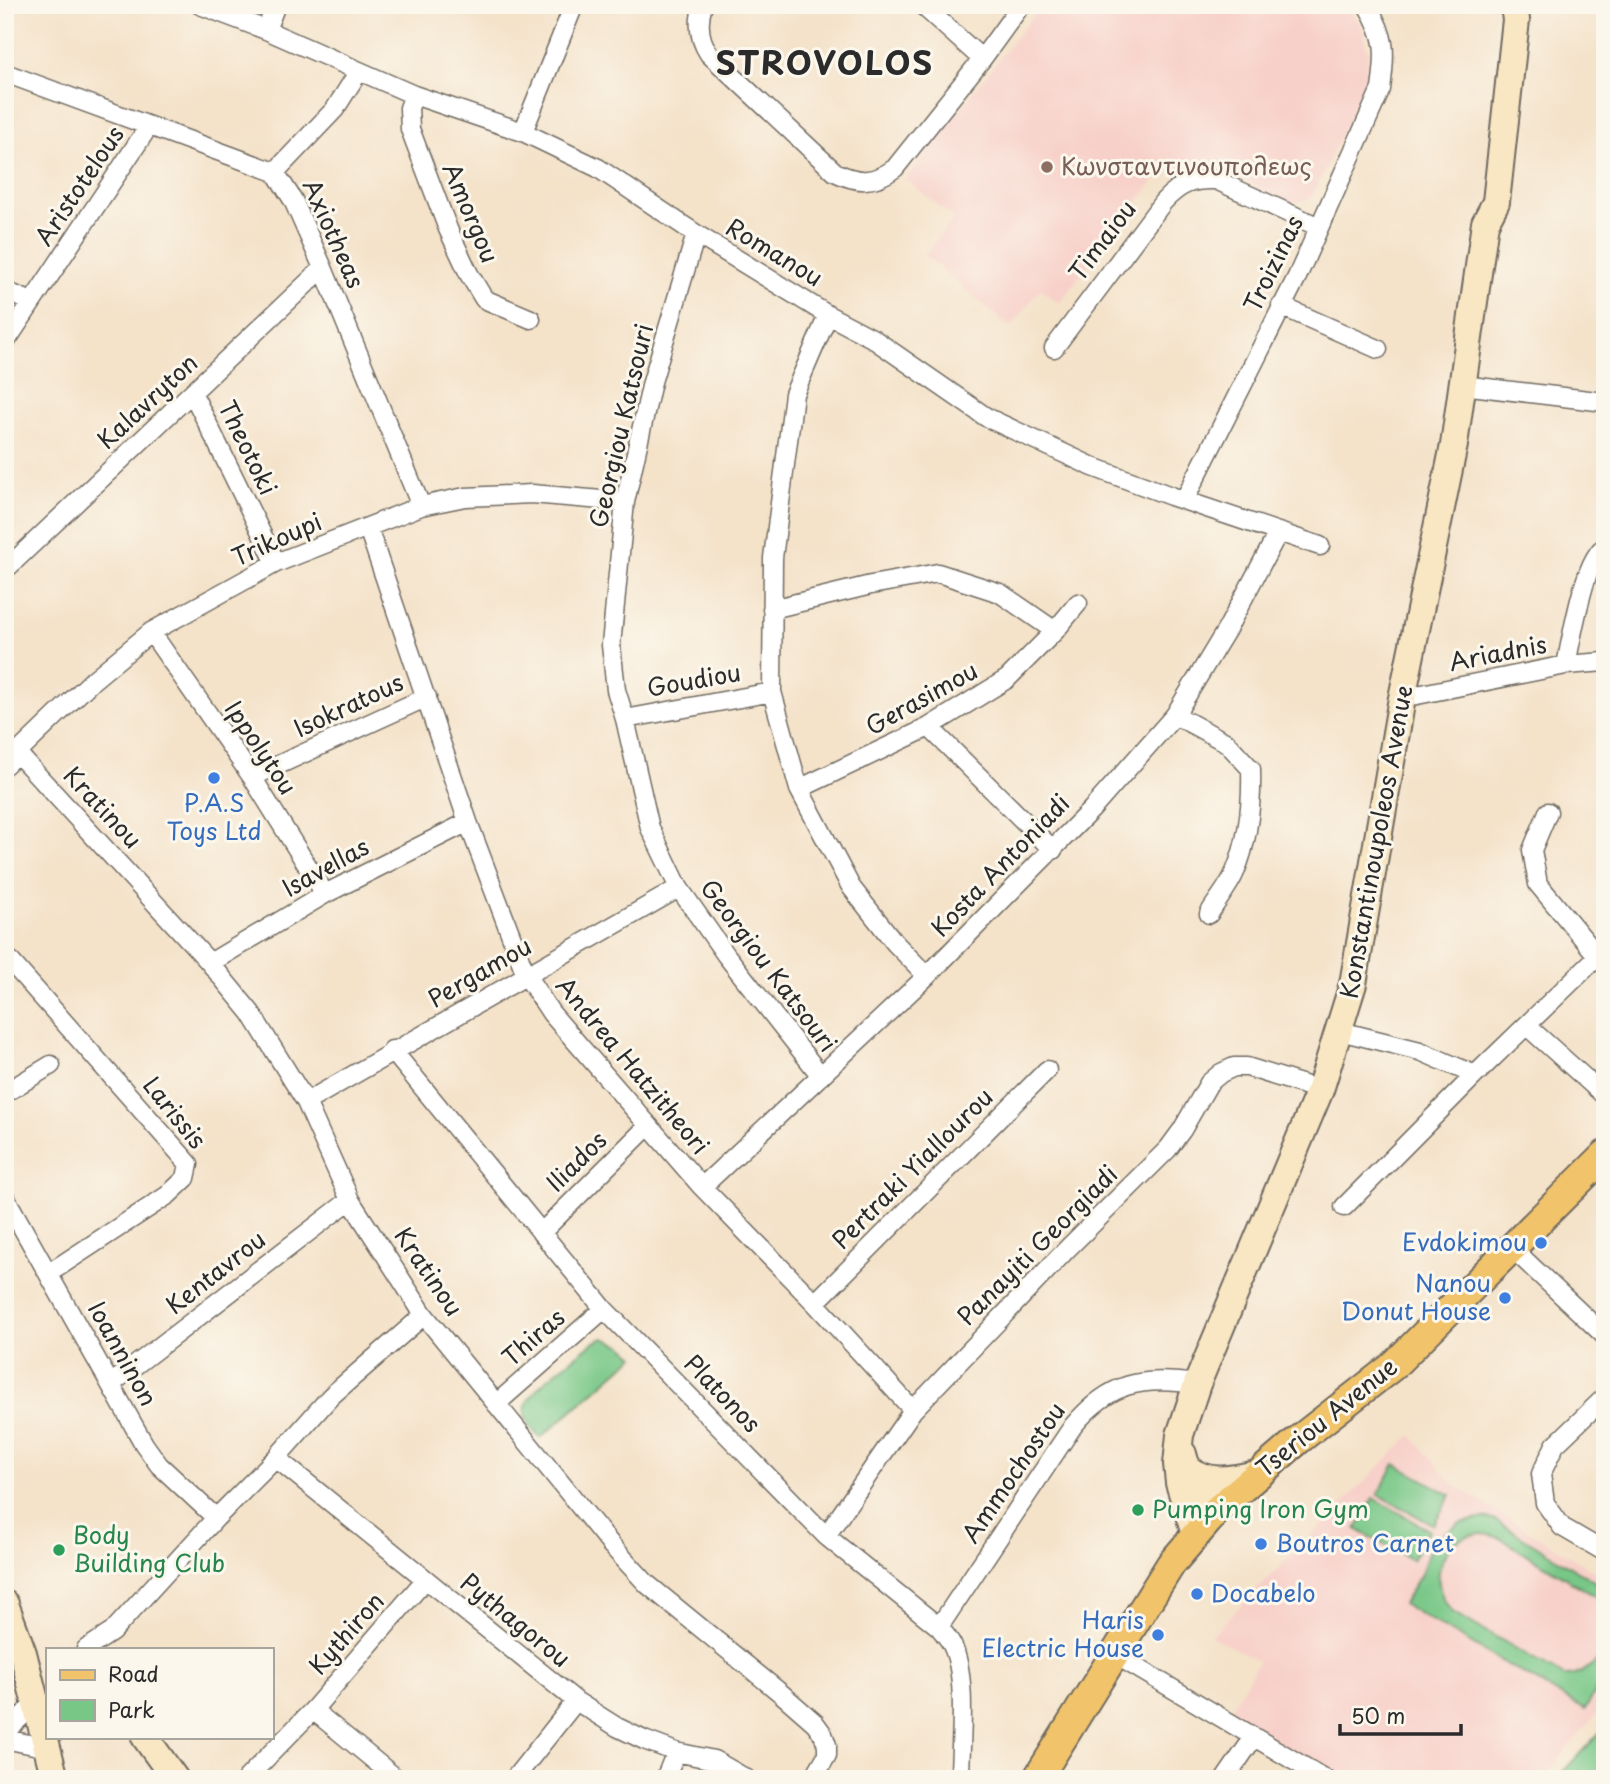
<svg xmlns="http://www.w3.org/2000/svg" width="1610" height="1784" viewBox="0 0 1610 1784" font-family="'Playpen Sans',sans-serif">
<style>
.built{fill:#f7d0c9}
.green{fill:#78c787;stroke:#527959;stroke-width:2}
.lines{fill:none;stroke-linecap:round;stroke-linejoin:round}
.street-casing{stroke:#716b62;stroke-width:21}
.secondary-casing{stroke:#716b62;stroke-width:30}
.primary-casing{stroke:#716b62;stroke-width:32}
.street{stroke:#fff;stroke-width:18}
.secondary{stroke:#f9e7c3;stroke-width:26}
.primary{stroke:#f1c36a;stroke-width:28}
.education-dot{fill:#8d6e63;stroke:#fbf7ec;stroke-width:2.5}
.shop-dot{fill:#3f7fe0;stroke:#fbf7ec;stroke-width:2.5}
.leisure-dot{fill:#2e9e5b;stroke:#fbf7ec;stroke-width:2.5}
.labels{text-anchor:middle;stroke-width:6;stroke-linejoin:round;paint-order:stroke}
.education-label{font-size:24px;fill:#785e54;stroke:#fbf7ec;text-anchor:start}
.street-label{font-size:24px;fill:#2b2b2b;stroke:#fbf7ec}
.shop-label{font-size:24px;fill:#366cbe;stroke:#fbf7ec;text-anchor:end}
.leisure-label{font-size:24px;fill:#27864d;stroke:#fbf7ec;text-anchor:start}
.district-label{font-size:32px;font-weight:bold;letter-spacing:2px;fill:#2b2b2b;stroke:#fbf7ec}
</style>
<rect width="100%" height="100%" fill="#fbf7ec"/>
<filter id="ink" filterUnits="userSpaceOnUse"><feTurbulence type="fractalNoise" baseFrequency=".0143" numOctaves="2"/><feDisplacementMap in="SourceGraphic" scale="14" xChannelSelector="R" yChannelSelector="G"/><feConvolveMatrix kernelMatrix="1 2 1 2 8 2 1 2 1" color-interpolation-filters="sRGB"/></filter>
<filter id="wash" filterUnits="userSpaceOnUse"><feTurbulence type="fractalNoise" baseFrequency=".00686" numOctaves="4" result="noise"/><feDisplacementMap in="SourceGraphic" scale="28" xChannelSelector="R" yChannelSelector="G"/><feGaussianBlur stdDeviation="1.57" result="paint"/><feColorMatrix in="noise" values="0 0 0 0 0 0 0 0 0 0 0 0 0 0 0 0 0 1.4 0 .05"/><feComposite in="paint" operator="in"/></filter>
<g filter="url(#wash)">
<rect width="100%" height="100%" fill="#f4e2c9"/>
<path class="built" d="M1041 5H1347L1360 23 1368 52 1365 84 1311 199 1288 203 1201 160 1160 173 1059 303 1040 289 1011 328 925 255 954 218 905 179Z
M1411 1435 1454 1485 1605 1578V1703L1543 1779H1340L1228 1713 1259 1661 1211 1636Z"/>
<path class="green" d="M604 1338 622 1345 635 1356 540 1438C533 1430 524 1422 525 1410 528 1388 575 1358 592 1343Z
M1395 1464 1451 1495 1433 1525 1378 1494Z
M1374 1498 1429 1530 1412 1560 1356 1529Z
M1484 1518 1494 1520 1508 1528 1605 1588V1602L1503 1540C1454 1515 1416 1576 1454 1613L1564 1676C1581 1677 1596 1664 1605 1650V1682L1599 1686 1585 1710 1403 1604 1421 1574 1430 1548 1438 1538 1460 1523Z
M1605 1727V1779H1556Z"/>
</g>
<g filter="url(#ink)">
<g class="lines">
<g class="street-casing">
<path id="street" d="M200 5 266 30 414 95 523 132 598 168 696 234 828 315 872 338 986 417 1093 467 1171 496 1320 546
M703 5C697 23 699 39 709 54L835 172C857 183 874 184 895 168L982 59 1021 5
M922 5 982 59
M266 30 276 5
M5 73 275 172 293 200 323 268 421 506
M414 95 409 108 410 129 448 229 469 274 484 299 531 319
M523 132 574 5
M275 172 335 109 359 71
M696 234 652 382 625 502 611 645 616 690 625 719 650 828 679 888 726 955 821 1076
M5 291 32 302
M1281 306 1378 349
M828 315 794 394 773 558 772 692 799 789 851 887 895 943 927 976
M5 343 149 126
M1054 348 1163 202C1180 184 1191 179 1216 180L1319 227
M1462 385 1605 402
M193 394 276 563
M1185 499 1297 277 1381 89C1386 52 1387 38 1367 5
M368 528 468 822 526 975 551 1013 702 1187 815 1303 913 1410
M5 570 323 268
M772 609 871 585 938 573 1000 593 1055 631
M151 632 252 777 325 894
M1566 665C1571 642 1585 555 1605 547
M1402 698 1566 665 1605 662
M1175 715 1227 743 1251 769C1252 804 1249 839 1235 872 1229 887 1217 900 1209 914
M625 719 772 692
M929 727 1053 850
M18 754 210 963 251 1013 306 1102 350 1200 424 1315 612 1546 647 1584 783 1695 815 1723 823 1734 827 1745V1755L813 1779
M5 765 93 680 151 632 276 563 421 506 465 497 532 494 625 502
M252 777 427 697
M799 789 929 727 1007 679 1055 631 1078 603
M1548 812 1532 850 1538 884 1605 965
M5 955 189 1164 186 1178 168 1195 49 1273
M210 963 325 894 468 822
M1527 1026 1605 1096
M1340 1031 1420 1051 1475 1075
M392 1050 604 1309 826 1536 939 1627C944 1633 949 1639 952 1645 968 1677 960 1743 960 1779
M5 1093 51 1065
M306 1102 679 888
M702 1187 927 976 1092 809 1175 715 1227 629 1278 533
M5 1197 144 1444 159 1465 216 1518
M1344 1207 1475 1075 1597 957
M541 1233 648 1126
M1512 1248 1605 1336
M815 1303 1047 1070
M111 1384 350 1200
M1605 1397 1555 1445 1541 1474 1545 1503 1562 1527 1605 1552
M496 1404 604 1309
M276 1458 576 1701 617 1727 644 1740 676 1752 714 1760 747 1779
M826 1536 913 1410 1069 1247 1168 1149 1182 1130 1209 1083 1221 1073 1234 1067H1247L1320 1090
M939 1627 1073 1426C1110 1382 1141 1376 1197 1384
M86 1649 112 1632 216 1518 276 1458 331 1396 424 1315
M1114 1654 1325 1779
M313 1710 397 1779
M5 1732 36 1703
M5 1739 48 1748
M246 1779 313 1710 425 1580
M514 1779 576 1701
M665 1779 676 1752
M1225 1779 1254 1737"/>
</g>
<g class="secondary-casing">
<path id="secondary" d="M1183 1454C1188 1477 1204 1491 1219 1508
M1187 1467C1208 1486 1232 1479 1257 1474
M1195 1534 1179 1483 1177 1464 1180 1435 1197 1384 1320 1090 1353 984 1402 698 1454 445 1485 223 1496 202 1516 20 1514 5
M5 1604 23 1653 55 1779
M145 1737 175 1779"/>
</g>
<g class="primary-casing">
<path id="primary" d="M1037 1779 1171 1564 1219 1508 1297 1441 1393 1366 1605 1155"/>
</g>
<use href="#street" class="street"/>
<use href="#secondary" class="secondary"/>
<use href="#primary" class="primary"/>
</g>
</g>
<circle class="education-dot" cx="1047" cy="167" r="7"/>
<g class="shop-dot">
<circle cx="214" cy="778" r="7"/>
<circle cx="1541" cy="1243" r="7"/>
<circle cx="1505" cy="1298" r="7"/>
<circle cx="1261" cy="1544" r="7"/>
<circle cx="1197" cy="1594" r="7"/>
<circle cx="1158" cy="1635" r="7"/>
</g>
<g class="leisure-dot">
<circle cx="1138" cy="1510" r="7"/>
<circle cx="59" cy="1550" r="7"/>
</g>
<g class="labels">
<g class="education-label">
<text x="1061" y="175">Κωνσταντινουπολεως</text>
</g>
<g class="street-label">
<text transform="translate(80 186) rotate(-56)" y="8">Aristotelous</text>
<text transform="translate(470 213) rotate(67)" y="8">Amorgou</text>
<text transform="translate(333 234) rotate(66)" y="8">Axiotheas</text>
<text transform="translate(1103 241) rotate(-53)" y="8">Timaiou</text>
<text transform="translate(774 253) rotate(31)" y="8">Romanou</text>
<text transform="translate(1274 264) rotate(-64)" y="8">Troizinas</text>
<text transform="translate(148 402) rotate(-43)" y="8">Kalavryton</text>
<text transform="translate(622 426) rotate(-77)" y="8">Georgiou Katsouri</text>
<text transform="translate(247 448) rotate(64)" y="8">Theotoki</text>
<text transform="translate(277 540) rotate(-24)" y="8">Trikoupi</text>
<text transform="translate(1498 654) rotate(-11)" y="8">Ariadnis</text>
<text transform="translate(694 681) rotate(-10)" y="8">Goudiou</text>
<text transform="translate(922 699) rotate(-29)" y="8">Gerasimou</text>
<text transform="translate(349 706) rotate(-25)" y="8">Isokratous</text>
<text transform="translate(260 748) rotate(56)" y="8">Ippolytou</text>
<text transform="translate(102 808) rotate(47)" y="8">Kratinou</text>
<text transform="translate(1377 842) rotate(-80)" y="8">Konstantinoupoleos Avenue</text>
<text transform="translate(1001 866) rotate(-46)" y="8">Kosta Antoniadi</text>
<text transform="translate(326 868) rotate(-29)" y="8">Isavellas</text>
<text transform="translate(768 966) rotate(53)" y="8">Georgiou Katsouri</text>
<text transform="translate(480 973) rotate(-30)" y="8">Pergamou</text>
<text transform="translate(632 1066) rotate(50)" y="8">Andrea Hatzitheori</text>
<text transform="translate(174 1113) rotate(51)" y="8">Larissis</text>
<text transform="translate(577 1162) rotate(-45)" y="8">Iliados</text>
<text transform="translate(913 1169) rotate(-45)" y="8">Pertraki Yiallourou</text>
<text transform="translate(1038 1246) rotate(-45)" y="8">Panayiti Georgiadi</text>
<text transform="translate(428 1272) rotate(56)" y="8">Kratinou</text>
<text transform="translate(216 1273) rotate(-38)" y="8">Kentavrou</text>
<text transform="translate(534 1338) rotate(-41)" y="8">Thiras</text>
<text transform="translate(122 1354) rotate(61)" y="8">Ioanninon</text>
<text transform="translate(722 1394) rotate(46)" y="8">Platonos</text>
<text transform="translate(1327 1418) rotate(-39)" y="8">Tseriou Avenue</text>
<text transform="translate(1014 1473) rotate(-56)" y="8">Ammochostou</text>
<text transform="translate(515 1621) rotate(39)" y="8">Pythagorou</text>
<text transform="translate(347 1634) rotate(-49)" y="8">Kythiron</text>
</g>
<g class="shop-label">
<text x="214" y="812" text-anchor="middle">P.A.S<tspan x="214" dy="28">Toys Ltd</tspan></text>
<text x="1527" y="1251">Evdokimou</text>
<text x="1491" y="1292">Nanou<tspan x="1491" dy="28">Donut House</tspan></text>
<text x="1275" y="1552" text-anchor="start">Boutros Carnet</text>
<text x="1211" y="1602" text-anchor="start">Docabelo</text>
<text x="1144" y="1629">Haris<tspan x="1144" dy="28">Electric House</tspan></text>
</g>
<g class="leisure-label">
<text x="1152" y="1518">Pumping Iron Gym</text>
<text x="73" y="1544">Body<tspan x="73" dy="28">Building Club</tspan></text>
</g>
<g class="district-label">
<text x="825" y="75">STROVOLOS</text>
</g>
</g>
<rect width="1610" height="1784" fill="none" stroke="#fbf7ec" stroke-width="28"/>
<rect x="46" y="1648" width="228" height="91" fill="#fbf7ec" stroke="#a8a59f" stroke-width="2"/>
<rect x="60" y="1670" width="35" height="10" fill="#f1c36a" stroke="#a8a59f" stroke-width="2"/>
<text x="108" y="1682" font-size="21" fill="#2b2b2b">Road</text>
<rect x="60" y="1700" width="35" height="21" fill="#78c787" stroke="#a8a59f" stroke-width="2"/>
<text x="108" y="1718" font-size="21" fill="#2b2b2b">Park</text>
<path d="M1340 1724v10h121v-10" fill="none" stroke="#2b2b2b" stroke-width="3.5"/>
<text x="1351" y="1724" font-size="21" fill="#2b2b2b" stroke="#fbf7ec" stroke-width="5" paint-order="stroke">50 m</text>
</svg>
